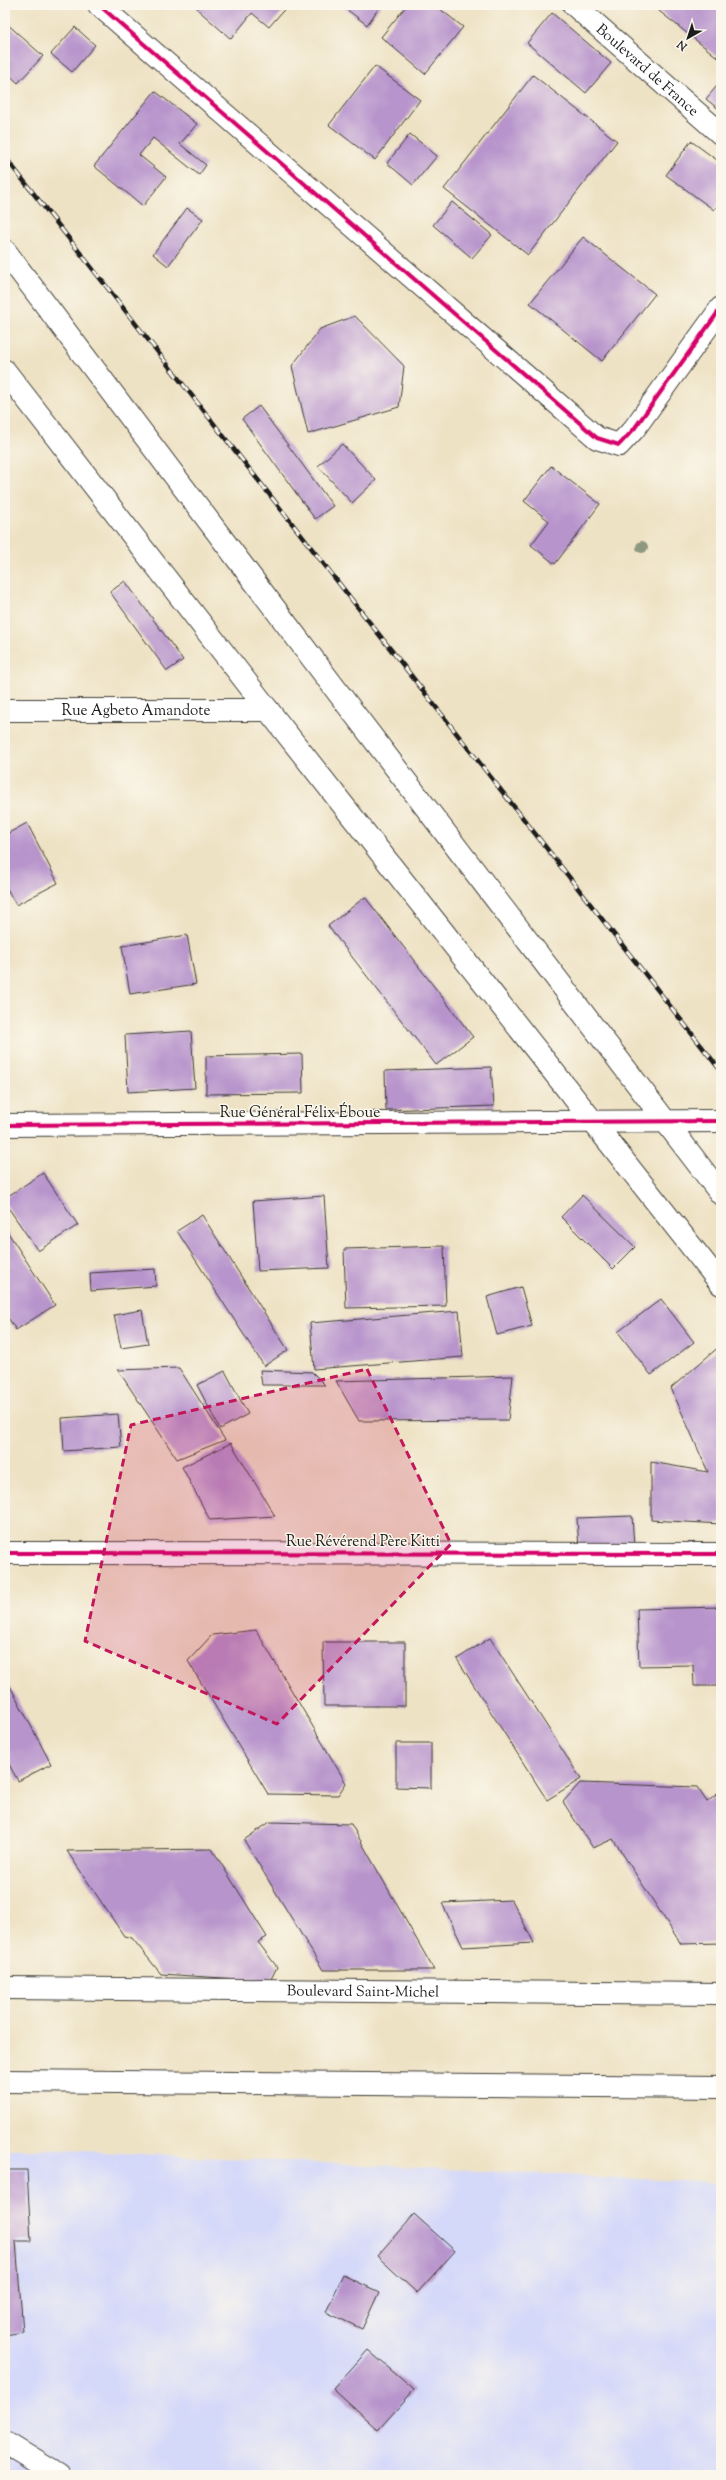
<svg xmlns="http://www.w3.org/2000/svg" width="726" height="2480" viewBox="0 0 726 2480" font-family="'Sorts Mill Goudy',serif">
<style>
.built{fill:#d4d8f9}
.building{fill:#b894cc}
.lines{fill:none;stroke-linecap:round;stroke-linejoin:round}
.service-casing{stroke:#3c3a35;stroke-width:23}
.minor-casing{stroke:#3c3a35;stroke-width:24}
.secondary-casing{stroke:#3c3a35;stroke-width:24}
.primary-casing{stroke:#3c3a35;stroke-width:24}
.service{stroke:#fff;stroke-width:21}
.minor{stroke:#fff;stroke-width:22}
.secondary{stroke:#fff;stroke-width:22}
.primary{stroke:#fff;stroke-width:22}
.rail-casing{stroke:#1c1c1c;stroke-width:4.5}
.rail{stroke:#fbf7ec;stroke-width:3;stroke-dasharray:9;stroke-linecap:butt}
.cycleway-casing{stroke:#fbf7ec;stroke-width:6}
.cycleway{stroke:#d6006c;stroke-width:4}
.tree{fill:#8e987e}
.marked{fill:#c2185b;fill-opacity:0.2;stroke:#c2185b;stroke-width:3;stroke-dasharray:8 5;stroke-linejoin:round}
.labels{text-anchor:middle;stroke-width:3;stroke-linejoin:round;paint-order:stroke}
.street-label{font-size:15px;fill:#1c1c1c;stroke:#fbf7ec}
</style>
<rect width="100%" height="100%" fill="#fbf7ec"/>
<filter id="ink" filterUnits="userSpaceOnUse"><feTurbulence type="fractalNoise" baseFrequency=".025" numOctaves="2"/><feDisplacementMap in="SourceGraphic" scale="8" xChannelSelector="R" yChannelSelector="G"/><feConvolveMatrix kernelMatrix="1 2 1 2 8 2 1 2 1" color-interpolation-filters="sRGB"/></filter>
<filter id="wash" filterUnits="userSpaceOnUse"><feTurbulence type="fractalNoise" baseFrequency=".012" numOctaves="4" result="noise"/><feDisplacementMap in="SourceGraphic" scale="16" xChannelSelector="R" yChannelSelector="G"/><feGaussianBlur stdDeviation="0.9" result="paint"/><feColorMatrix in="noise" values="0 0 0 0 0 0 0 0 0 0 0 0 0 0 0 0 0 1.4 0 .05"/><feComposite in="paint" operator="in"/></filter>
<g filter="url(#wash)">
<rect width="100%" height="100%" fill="#eee2c4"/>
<path class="built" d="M5 2149H43L721 2183V2475H5Z"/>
<g id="blocks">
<path class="building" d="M200 5H288L269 27 252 13 231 39 197 9Z
M341 5H381L367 25Z
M407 5H435L463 27 425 74 381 37Z
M664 5H721V60L659 11Z
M552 13 611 63 586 93 527 43Z
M5 22 43 56 18 83 5 71Z
M75 27 95 45 72 72 51 54Z
M375 66 420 100 375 160 329 125Z
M533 75 617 141 528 255 444 189Z
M721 81V111L706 99Z
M155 91 197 124 180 144 206 165 199 175 153 138 139 155 166 177 143 206 94 166Z
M410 134 437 156 413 185 387 163Z
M691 141 721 163V200L714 210 666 175Z
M452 202 492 235 472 258 433 225Z
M187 208 203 219 168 266 153 254Z
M583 237 655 294 602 361 530 303Z
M355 316 404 366 399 407 308 434 292 366 320 329Z
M259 406 333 506 315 519 242 419Z
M342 444 376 480 352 503 318 466Z
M551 466 600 504 555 564 531 545 549 521 524 501Z
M125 581 183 660 167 671 110 592Z
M27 823 58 883 16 905 5 885V835Z
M365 897 473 1037 436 1065 328 926Z
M187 935 196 984 130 994 122 946Z
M191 1031 195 1088 128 1092 125 1035Z
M302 1054 303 1093 206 1094V1056Z
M491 1067 494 1106 386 1110 385 1071Z
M43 1173 78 1225 38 1251 5 1203V1198Z
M582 1195 635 1247 613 1269 561 1217Z
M324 1196 329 1268 258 1271 253 1201Z
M202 1215 288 1350 264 1366 177 1231Z
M5 1228 55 1305 16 1330 5 1313Z
M444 1246 446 1306 346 1308 344 1249Z
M155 1269 156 1286 91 1291 90 1273Z
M521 1287 532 1326 497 1335 487 1297Z
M661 1299 694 1342 651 1375 618 1332Z
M142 1310 148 1344 121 1348 114 1315Z
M459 1311 463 1357 314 1369 310 1323Z
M721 1345V1524L651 1520V1462L708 1472 671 1388Z
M179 1368 225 1440 177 1459 118 1370Z
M260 1370 312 1372 325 1385H262Z
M225 1371 248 1414 220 1429 197 1385Z
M513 1376 508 1420 359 1421 336 1381Z
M118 1414 121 1447 64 1451 62 1418Z
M231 1443 275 1516 210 1520 182 1467Z
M632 1516 634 1546 579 1549 577 1518Z
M721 1607V1686H694L693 1665 639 1666 637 1609Z
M256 1630 346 1783 338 1795 268 1794 188 1661 212 1635Z
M490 1638 581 1779 547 1800 457 1659Z
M323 1642H405V1706H324Z
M10 1686 51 1764 18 1781 5 1757V1689Z
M396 1743H431V1788L396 1787Z
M580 1783 697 1787 707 1802 720 1792 721 1943 681 1944 613 1839 593 1848 563 1802Z
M270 1822 351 1824 434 1970H323L244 1840Z
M212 1849 267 1937 258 1942 277 1967 270 1981 161 1974 132 1938 124 1936 67 1851Z
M512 1900 534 1943 463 1947 442 1903Z
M5 2170H27L31 2241H16L23 2332 5 2335Z
M414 2214 455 2251 417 2293 377 2256Z
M343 2275 379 2292 362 2329 326 2312Z
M368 2350 414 2390 378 2430 333 2389Z"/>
</g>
</g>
<g filter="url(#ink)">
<use href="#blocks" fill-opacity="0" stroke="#3c3a35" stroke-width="1"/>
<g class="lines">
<g class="service-casing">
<path id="service" d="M5 2442 59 2475"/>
</g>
<g class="minor-casing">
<g id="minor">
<path d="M99 5 597 438 619 445 634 429 721 308"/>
<path id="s1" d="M574 5 721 134"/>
<path id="s2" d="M5 710H268"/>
<path d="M5 1125 721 1121"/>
<path d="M5 1553 721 1554"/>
</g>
</g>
<g class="secondary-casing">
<path id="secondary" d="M5 251 340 695 721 1194
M5 371 268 710 721 1284"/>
</g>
<g class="primary-casing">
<g id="primary">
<path id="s3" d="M5 1988 721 1994"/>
<path d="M5 2081 721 2087"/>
</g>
</g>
<use href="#service" class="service"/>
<use href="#minor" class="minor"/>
<use href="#secondary" class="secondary"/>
<use href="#primary" class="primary"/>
<g class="rail-casing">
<path id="rail" d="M5 157 721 1071"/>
</g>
<use href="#rail" class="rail"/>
<g class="cycleway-casing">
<path id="cycleway" d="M99 5 597 438 619 445 634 429 721 308
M5 1125 721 1121
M5 1553 721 1554"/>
</g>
<use href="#cycleway" class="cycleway"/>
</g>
<circle class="tree" cx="642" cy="547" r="6"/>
</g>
<path class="marked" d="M367 1369 451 1544 277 1724 85 1641 131 1425Z"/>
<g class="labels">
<g class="street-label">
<text dy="5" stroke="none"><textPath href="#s1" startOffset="98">Boulevard de France</textPath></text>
<text dy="5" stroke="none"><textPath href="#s2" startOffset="131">Rue Agbeto Amandote</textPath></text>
<text x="300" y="1117">Rue Général Félix Éboue</text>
<text x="363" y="1546">Rue Révérend Père Kitti</text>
<text dy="5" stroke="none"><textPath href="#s3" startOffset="358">Boulevard Saint-Michel</textPath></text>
</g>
</g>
<rect width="726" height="2480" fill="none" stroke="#fbf7ec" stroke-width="20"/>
<g transform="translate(688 38) rotate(219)" stroke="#fbf7ec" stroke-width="3" paint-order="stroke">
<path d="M0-3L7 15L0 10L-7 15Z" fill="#1c1c1c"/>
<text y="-6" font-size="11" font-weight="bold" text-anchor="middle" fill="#1c1c1c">N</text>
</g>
</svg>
